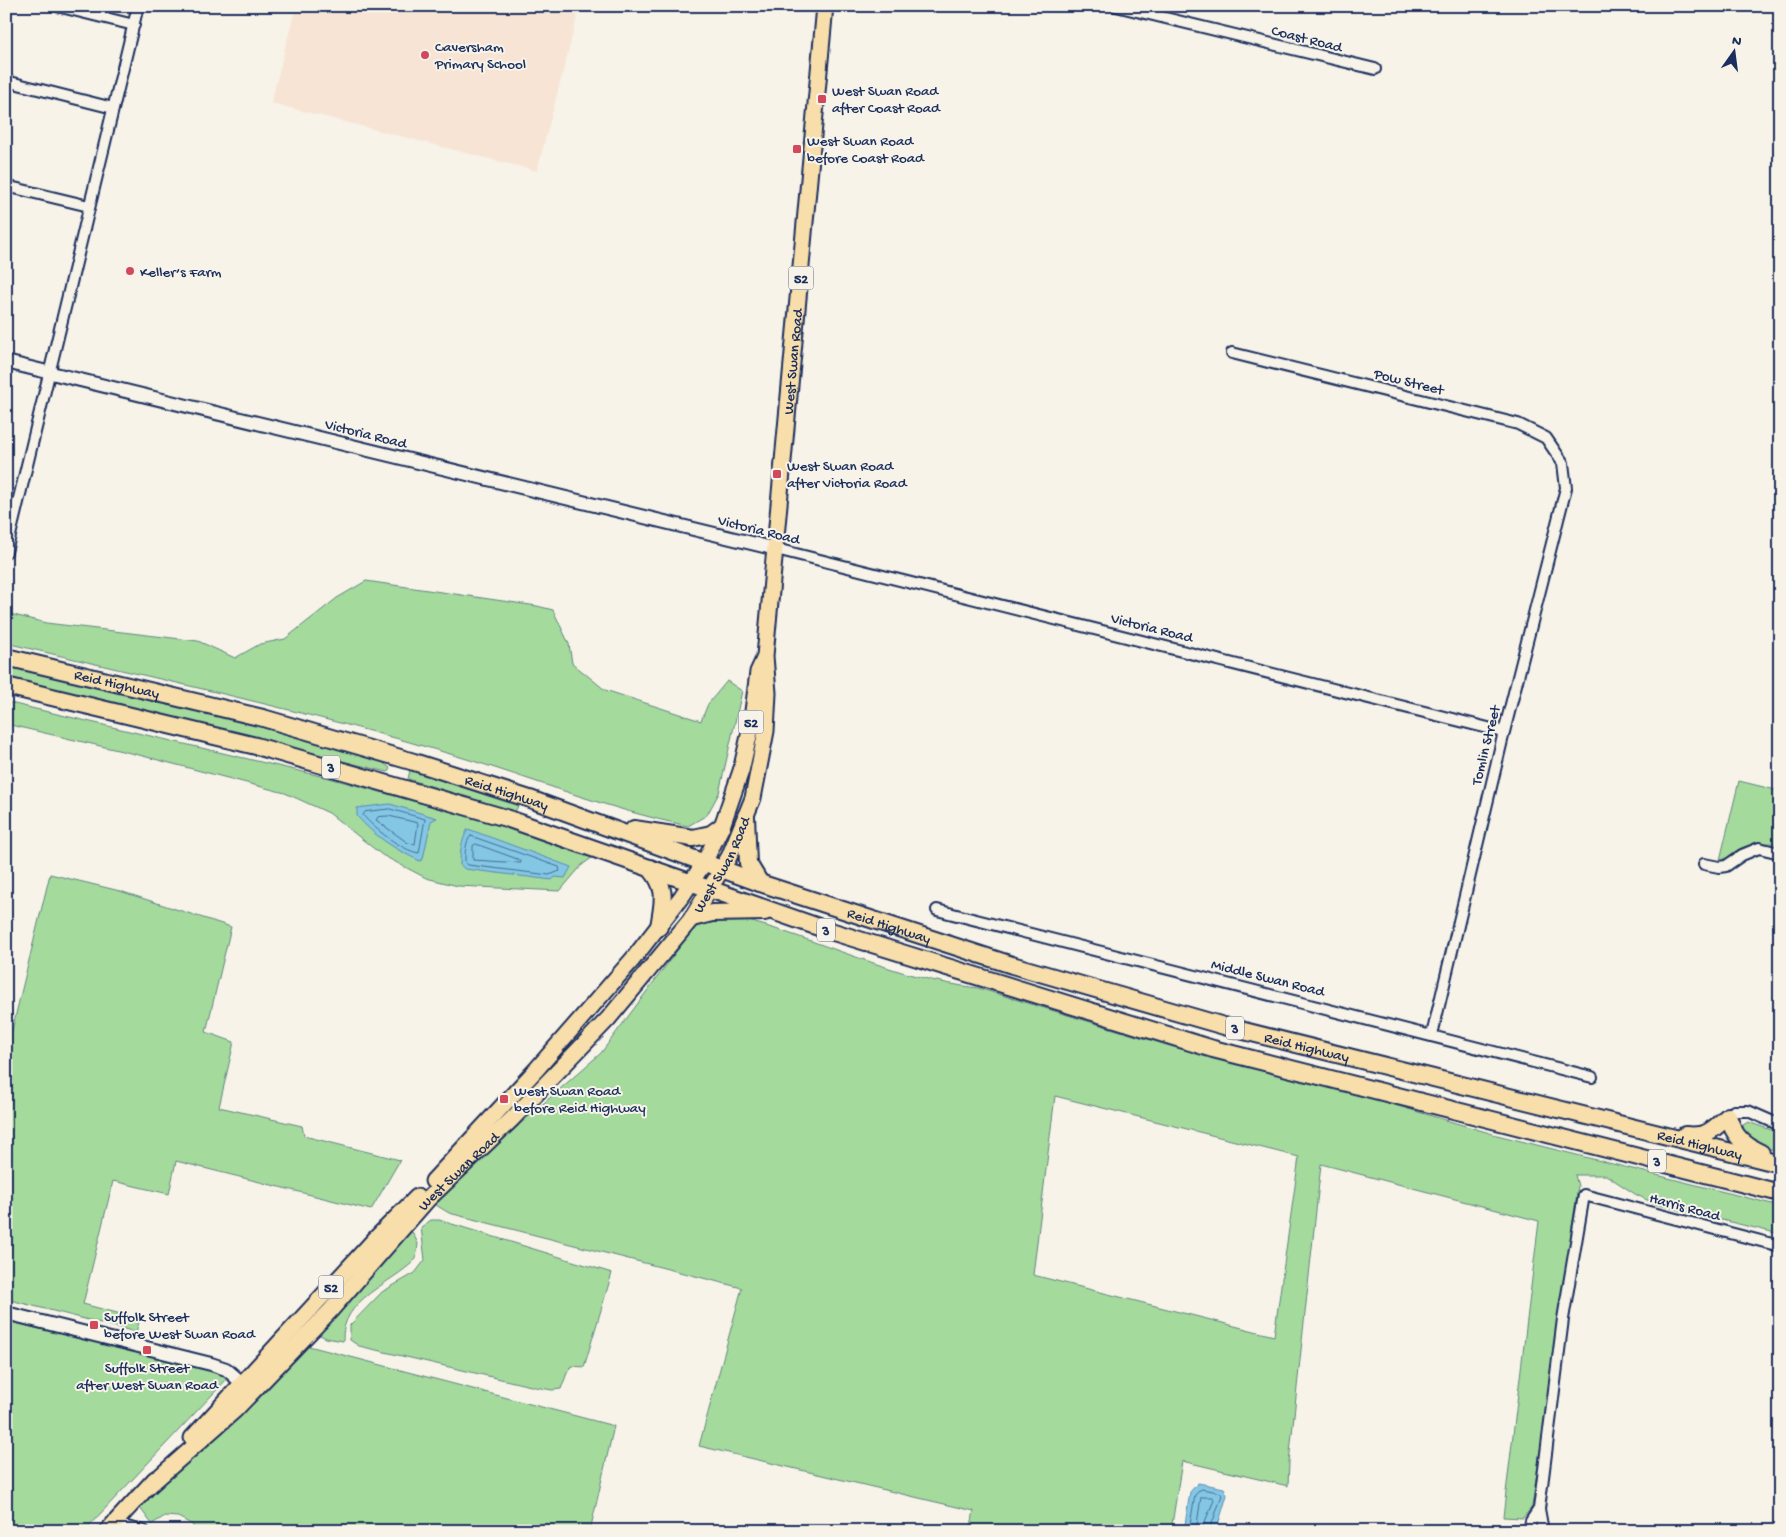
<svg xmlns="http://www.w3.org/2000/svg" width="1786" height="1537" viewBox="0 0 1786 1537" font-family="'Gochi Hand',sans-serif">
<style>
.built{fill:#f7e4d5}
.green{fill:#a5da9d;stroke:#60847e;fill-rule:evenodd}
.water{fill:#84c7e5;stroke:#5a8aaf}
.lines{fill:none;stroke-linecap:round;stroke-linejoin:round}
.shore{stroke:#456c94;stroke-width:1}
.minor-casing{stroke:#1b2f5e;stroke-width:14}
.tertiary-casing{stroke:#1b2f5e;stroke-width:16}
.primary-casing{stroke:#1b2f5e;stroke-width:19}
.trunk-casing{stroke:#1b2f5e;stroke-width:20}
.minor{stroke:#f7f3e8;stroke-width:10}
.tertiary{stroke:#f7f3e8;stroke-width:12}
.primary{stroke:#f8deab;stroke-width:15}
.trunk{stroke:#f8deab;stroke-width:16}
.poi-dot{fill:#d1495b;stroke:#f7f3e8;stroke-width:2}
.labels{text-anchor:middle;stroke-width:4;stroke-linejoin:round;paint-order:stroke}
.shield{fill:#f7f3e8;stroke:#5d6a87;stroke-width:1}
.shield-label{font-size:14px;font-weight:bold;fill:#1b2f5e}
.street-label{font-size:15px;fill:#1b2f5e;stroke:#f7f3e8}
.poi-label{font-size:15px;fill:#1b2f5e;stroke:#f7f3e8;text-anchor:start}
</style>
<rect width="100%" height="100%" fill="#f7f3e8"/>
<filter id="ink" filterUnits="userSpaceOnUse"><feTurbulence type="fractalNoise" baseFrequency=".02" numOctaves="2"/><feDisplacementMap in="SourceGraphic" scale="10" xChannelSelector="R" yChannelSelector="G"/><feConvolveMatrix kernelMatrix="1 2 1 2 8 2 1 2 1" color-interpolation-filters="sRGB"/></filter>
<g filter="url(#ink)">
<path class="built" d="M296 6H580L537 171 271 103Z"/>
<path class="green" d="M366 581 537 606 553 610 569 644 572 663 605 690 701 721 708 704 727 681 742 691 719 793 707 815 688 826C609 810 534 779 457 756 309 711 157 679 6 643V613L46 623 198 641 235 658 260 644 285 639 337 598Z
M6 663 333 745 377 758 390 768 388 772 6 681Z
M6 702 333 779 490 822 593 857 582 865 560 891 458 886 426 878 382 855 329 813 285 793 139 755 6 724Z
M410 770 518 806 515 812 408 779Z
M1739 781 1780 791V843C1757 843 1737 843 1723 864H1719Z
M50 874 120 891 231 927 206 1032 234 1042 219 1107 302 1126 304 1136 400 1160 371 1210 176 1161 169 1194 113 1181 83 1304 140 1319 136 1332 6 1299V1055Z
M737 918C818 938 894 979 978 988L1170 1046 1337 1088 1493 1134 1780 1206V1234L1655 1204 1635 1194 1606 1175H1575L1578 1186 1532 1507 1523 1518 1503 1517 1539 1221 1321 1164 1289 1462 1288 1486 1182 1461 1171 1531H970L974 1511 699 1446 742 1288 449 1213 431 1202 601 1053 696 925 706 919ZM1055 1096 1299 1157 1274 1336 1033 1275Z
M1748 1122 1780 1133V1152L1753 1143 1744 1137 1743 1125Z
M431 1220H439L612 1273 584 1367 572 1366 567 1373 561 1389 552 1390 535 1387 359 1346 350 1340V1325L382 1292 415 1273 425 1260 421 1227Z
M409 1231 413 1233 418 1244 416 1259C391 1285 341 1298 343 1341L326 1338 316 1333Z
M6 1321 196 1365 200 1369 206 1368 225 1375 227 1379 84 1531H6Z
M305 1345 614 1426 590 1531H193V1525L178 1517 165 1516 152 1524 140 1508Z"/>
<path class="water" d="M390 804 437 818 431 821 423 859 420 861C396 850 374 836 357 816V808Z
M468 829 571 867 565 878 555 877 552 880 465 869 460 865C460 852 461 841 468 829Z
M1198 1483 1224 1488 1227 1495 1218 1525 1210 1531H1184L1190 1492Z"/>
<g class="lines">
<path class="shore" d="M390 809 425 819 419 853C403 851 373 828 363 815L365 812Z
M389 816 418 823 415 844 408 843 376 820 378 817Z
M471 836 559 867 560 871 549 875 468 865 465 862C465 854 465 841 471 836Z
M476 844 520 860 521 863 473 860V846Z
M1189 1531 1195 1495 1201 1489 1219 1492 1222 1495 1213 1521 1208 1531
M1196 1531 1201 1497H1212L1214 1500 1201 1531"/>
<g class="minor-casing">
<path id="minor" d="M57 6 134 25
M1116 6 1375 69
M6 81 113 108
M6 186 89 206
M1232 353 1518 424 1546 438 1563 463 1566 488 1504 732 1432 1035
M776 549 1504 732
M6 552 138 6
M1704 864 1719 867 1726 866 1742 855 1759 848 1780 853
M937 910 1592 1077
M1728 1116 1734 1111H1748L1780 1125
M114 1524 144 1531
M1529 1531 1531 1521 1539 1509
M1543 1531 1539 1509 1563 1319 1584 1195 1780 1246"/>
</g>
<g class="tertiary-casing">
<path id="tertiary" d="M6 362 776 549
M6 1313 211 1364 226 1369 249 1389"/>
</g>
<g class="primary-casing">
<g id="primary">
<path d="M433 1181 535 1071 633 959 682 896 704 863 722 826 741 771 751 727 758 672 764 659"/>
<path d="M192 1438 375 1239 417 1197"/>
<path id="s1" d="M149 1486 234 1411 330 1311 428 1199 512 1119 608 1019 692 918 729 857 753 798 766 731 768 693 765 656 825 6"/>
<path d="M107 1531 155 1479"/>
</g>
</g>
<g class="trunk-casing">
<g id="trunk">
<path id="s2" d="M6 657 263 718 414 762 530 799 760 883 1012 965 1224 1026 1780 1164"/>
<path d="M6 686 256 746 506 818 827 930 1213 1049 1780 1193"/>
<path d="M746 816 748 863 760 883"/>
<path d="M634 829 693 838 711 834 722 826"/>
<path d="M650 868C668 889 663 901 659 927"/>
<path d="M692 918 712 913 765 912"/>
<path d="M1685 1135C1706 1138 1714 1129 1728 1116 1734 1136 1742 1144 1761 1153"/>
</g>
</g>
<use href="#minor" class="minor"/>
<use href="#tertiary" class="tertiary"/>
<use href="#primary" class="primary"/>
<use href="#trunk" class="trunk"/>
</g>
</g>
<g class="poi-dot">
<circle cx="425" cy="55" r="5"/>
<rect x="817" y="94" width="10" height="10" rx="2.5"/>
<rect x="792" y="144" width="10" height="10" rx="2.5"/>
<circle cx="130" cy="271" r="5"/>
<rect x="772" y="469" width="10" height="10" rx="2.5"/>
<rect x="499" y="1094" width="10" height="10" rx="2.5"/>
<rect x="89" y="1320" width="10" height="10" rx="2.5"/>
<rect x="142" y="1345" width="10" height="10" rx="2.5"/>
</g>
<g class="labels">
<g class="shield">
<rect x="788.5" y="266.5" width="25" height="23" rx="4"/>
<rect x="738.5" y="710.5" width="25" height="23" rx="4"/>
<rect x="322" y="755.5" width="18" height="23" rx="4"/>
<rect x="817" y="918.5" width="18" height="23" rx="4"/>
<rect x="1226" y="1016.5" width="18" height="23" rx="4"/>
<rect x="1648" y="1149.5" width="18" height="23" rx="4"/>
<rect x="318.5" y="1275.5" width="25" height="23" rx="4"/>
</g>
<g class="shield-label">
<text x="801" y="283">52</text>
<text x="751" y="727">52</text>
<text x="331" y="772">3</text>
<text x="826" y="935">3</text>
<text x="1235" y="1033">3</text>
<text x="1657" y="1166">3</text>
<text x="331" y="1292">52</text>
</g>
<g class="street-label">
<text transform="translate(1307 38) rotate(14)" y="5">Coast Road</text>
<text dy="5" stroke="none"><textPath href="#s1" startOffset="1361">West Swan Road</textPath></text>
<text transform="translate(1409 381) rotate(14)" y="5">Pow Street</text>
<text transform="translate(366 433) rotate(14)" y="5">Victoria Road</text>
<text transform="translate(759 529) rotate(14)" y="5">Victoria Road</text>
<text transform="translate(1152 627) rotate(14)" y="5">Victoria Road</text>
<text dy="5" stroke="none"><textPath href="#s2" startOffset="114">Reid Highway</textPath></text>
<text transform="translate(1485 745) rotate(-76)" y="5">Tomlin Street</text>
<text dy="5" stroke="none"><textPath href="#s2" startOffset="519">Reid Highway</textPath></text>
<text dy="5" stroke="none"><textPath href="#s1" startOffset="848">West Swan Road</textPath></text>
<text dy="5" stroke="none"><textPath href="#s2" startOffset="924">Reid Highway</textPath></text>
<text transform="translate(1268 977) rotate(14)" y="5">Middle Swan Road</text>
<text dy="5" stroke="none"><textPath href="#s2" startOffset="1359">Reid Highway</textPath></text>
<text dy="5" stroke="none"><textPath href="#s2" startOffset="1764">Reid Highway</textPath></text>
<text dy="5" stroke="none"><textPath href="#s1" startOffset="442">West Swan Road</textPath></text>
<text transform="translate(1685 1206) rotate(15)" y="5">Harris Road</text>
</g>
<g class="poi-label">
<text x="435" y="51">Caversham<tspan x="435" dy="17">Primary School</tspan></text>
<text x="832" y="95">West Swan Road<tspan x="832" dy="17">after Coast Road</tspan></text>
<text x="807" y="145">West Swan Road<tspan x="807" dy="17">before Coast Road</tspan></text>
<text x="140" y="276">Keller’s Farm</text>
<text x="787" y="470">West Swan Road<tspan x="787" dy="17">after Victoria Road</tspan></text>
<text x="514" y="1095">West Swan Road<tspan x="514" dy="17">before Reid Highway</tspan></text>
<text x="104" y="1321">Suffolk Street<tspan x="104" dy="17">before West Swan Road</tspan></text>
<text x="147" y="1372" text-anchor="middle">Suffolk Street<tspan x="147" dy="17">after West Swan Road</tspan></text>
</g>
</g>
<rect width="1786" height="1537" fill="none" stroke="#f7f3e8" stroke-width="25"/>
<rect x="12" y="12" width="1761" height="1512" fill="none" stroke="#1b2f5e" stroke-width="2" filter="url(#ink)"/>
<g transform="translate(1734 52) rotate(14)" stroke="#f7f3e8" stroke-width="4" paint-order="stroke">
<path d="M0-4L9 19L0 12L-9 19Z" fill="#1b2f5e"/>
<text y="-8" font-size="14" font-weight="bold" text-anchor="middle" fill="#1b2f5e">N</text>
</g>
</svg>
